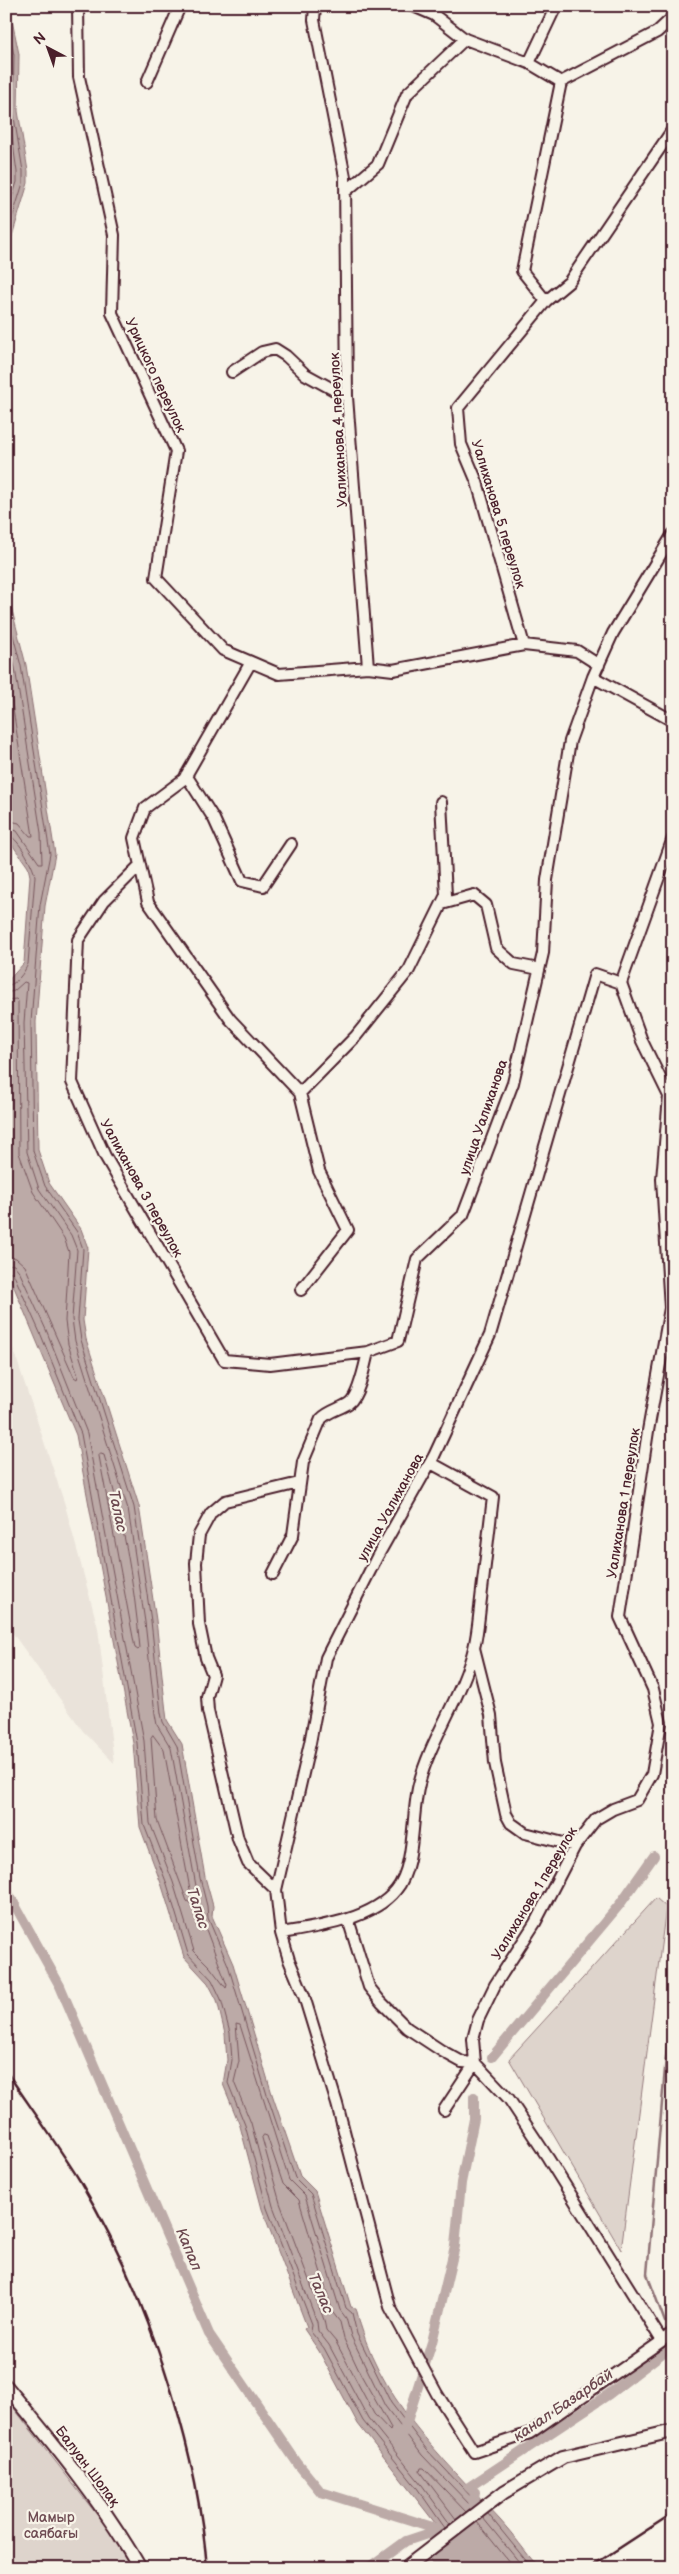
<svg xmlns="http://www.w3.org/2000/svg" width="679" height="2574" viewBox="0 0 679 2574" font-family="'Balsamiq Sans',sans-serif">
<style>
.built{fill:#eae3da}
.green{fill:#ded4cc;stroke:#947a7c}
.water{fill:#bcaaa7;stroke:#8e7275}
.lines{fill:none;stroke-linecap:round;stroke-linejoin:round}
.shore{stroke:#78575d;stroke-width:1}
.stream{stroke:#8e7275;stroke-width:2.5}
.canal{stroke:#bcaaa7;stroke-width:10}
.minor-casing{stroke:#4a1f2b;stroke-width:14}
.major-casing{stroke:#4a1f2b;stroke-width:16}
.minor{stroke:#f7f3e8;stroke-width:10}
.major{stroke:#f7f3e8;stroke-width:12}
.rail{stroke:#4a1f2b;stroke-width:2.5}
.labels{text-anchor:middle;stroke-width:4.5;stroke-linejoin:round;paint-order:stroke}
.street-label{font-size:14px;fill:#4a1f2b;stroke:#f7f3e8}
.park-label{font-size:14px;fill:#6f4c53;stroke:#f7f3e8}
.water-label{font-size:15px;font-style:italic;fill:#6c4950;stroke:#f7f3e8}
</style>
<rect width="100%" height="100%" fill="#f7f3e8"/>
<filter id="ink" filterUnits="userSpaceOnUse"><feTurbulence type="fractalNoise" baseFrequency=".02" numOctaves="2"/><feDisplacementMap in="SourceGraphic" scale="10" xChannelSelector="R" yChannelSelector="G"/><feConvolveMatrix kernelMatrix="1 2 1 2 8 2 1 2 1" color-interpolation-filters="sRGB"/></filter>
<g filter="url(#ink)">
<path class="built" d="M6 1327 65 1505 98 1628 114 1763 83 1731 6 1624Z"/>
<path class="green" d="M656 1898 666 1907 621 2250 509 2059Z
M6 2398 122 2547 131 2568H6Z"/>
<path class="water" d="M6 6H9L19 54 18 111 28 171V183L9 246 6 302Z
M6 587 26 665 55 854 45 906 36 1022 38 1150 49 1183 81 1229 88 1248 83 1320 86 1339 139 1506 156 1620 166 1712 167 1720 182 1744 205 1877 213 1906 212 1916 233 1964 272 2094 300 2176 315 2191 351 2307 356 2308C376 2397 441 2456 500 2520 514 2535 525 2552 539 2568H435L426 2552 428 2546 439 2531V2528L358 2424 319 2351 304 2329 307 2327 262 2209 240 2126 223 2084 227 2060 225 2034 217 2000 208 1983 184 1957 162 1886 140 1827 133 1743 76 1435 6 1268V983L24 963 30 876 28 867 6 836Z"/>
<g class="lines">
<path class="shore" d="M6 15 14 55 13 111 23 171V183L6 238
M6 94 17 172V182L6 217
M6 608 21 666 50 854 40 905 31 1022 33 1151 45 1186 77 1232 83 1249 78 1320 81 1340 134 1507 151 1621 161 1713 163 1722 177 1746 200 1878 207 1906 208 1918 228 1965 267 2095 295 2178 311 2194 346 2308 352 2313 357 2334 391 2403 427 2450 477 2503
M6 634 15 668 41 833 42 863H39L17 831 6 827
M6 665 33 836H30L19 823 6 820
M6 834C17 835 33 865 35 876L28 964C24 973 16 985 6 986
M6 993 14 991 24 982 27 983 24 1023 27 1152 39 1189 71 1235 77 1250 72 1319 75 1341 128 1509 145 1622 155 1714 157 1725 171 1748 202 1919 227 1985 226 1988 210 1967 194 1951 173 1882 150 1823 144 1741 87 1433 47 1332 19 1271 14 1265 6 1264
M6 1000 16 999 18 1001 19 1153 33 1192 64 1238 69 1252 65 1321 68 1344 78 1376 77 1379 74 1377 25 1266 16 1258 6 1256
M6 1270 13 1273 41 1335 81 1434 137 1743 144 1825 167 1884 188 1954 212 1980 221 1999 230 2033 232 2060 228 2083 245 2125 267 2208 312 2324 311 2332 324 2348 363 2421 417 2488 445 2528
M101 1454 104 1455C123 1518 134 1582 140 1648L138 1650 135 1648 99 1456Z
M153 1735 164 1750 192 1900 190 1903 187 1901 157 1820 151 1738Z
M264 2135 267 2136 283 2184 299 2200 333 2313 340 2322 344 2339 361 2375 391 2428 390 2431 374 2414 336 2342 326 2330 324 2320 280 2203 262 2138Z
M488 2514 532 2568
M483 2518 524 2568
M456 2519 420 2471 421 2468H424L466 2512
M477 2522 514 2568
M450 2524 422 2485 368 2418 329 2345 318 2331 317 2322 273 2206 251 2123 234 2082 239 2061 236 2024 240 2025 289 2180 305 2196 340 2310 346 2318 351 2336 385 2406 422 2455 472 2507"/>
<path class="stream" d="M665 2322 647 2274 669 2023 673 1948"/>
<path class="canal" d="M6 1889 60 1986 209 2334 298 2464 321 2492 439 2529
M492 2057 620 1904 654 1856
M404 2431 432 2342 455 2246 461 2183 474 2119V2097
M473 2507 475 2492 469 2487 609 2394 673 2345
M369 2568 406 2541 439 2530"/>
<g class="minor-casing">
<path id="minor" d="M78 6 79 77 114 235 112 313 176 451 156 578 223 650 279 674 368 667 393 670 524 645 577 651 599 665
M315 6 314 20 345 177 347 397 368 667
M413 6 434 15 465 39
M529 63 556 6
M147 82 180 6
M345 192 378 164 407 94 465 39 529 63 561 82
M546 301 522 271 561 82 657 32 671 19 673 10
M232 372 262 352 275 349 286 356 305 374 347 397
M524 645 477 482 461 444 458 408 546 301 569 282 673 129
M251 662 184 779 145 808 134 838 148 902 230 1019 300 1093 319 1171 348 1230 301 1290
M593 677 673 721
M186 775 214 819 242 881 263 886 291 844
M140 865 104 901 78 940 72 1082 105 1156 224 1360 270 1364 368 1352
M442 904 474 895 486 905 496 948 514 964 539 969
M621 983 595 974 490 1335 434 1456 377 1557 326 1658 310 1743 276 1890 281 1933 289 1960 304 1996 337 2104 390 2307 437 2394 474 2452 530 2433 662 2341
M300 1093 356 1036 409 970 446 895 441 802
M273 1574 293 1535 303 1462 321 1419C328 1411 340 1409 349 1403 359 1396 365 1364 368 1352L398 1341 417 1259 463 1215 513 1083 543 953 547 880 570 741 593 677 613 633 673 534
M474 1648 491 1715 495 1763 506 1814 511 1823 525 1833 575 1846
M276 1890 248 1863 238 1839 208 1711 207 1697 213 1675 206 1658 199 1624 196 1563 199 1535 211 1513 225 1501 299 1483
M348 1919 369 1987 381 2002 407 2028 442 2051 462 2062 475 2063 509 2099 548 2158 662 2341 673 2332
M281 1933C317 1927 372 1920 396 1890 416 1866 411 1815 419 1784 431 1737 463 1695 474 1648 478 1632 479 1615 481 1599 485 1565 489 1531 493 1497L431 1463
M444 2110 475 2063 473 2039 478 2020 495 1985 535 1923 575 1846 596 1819 613 1809 637 1800 652 1774 661 1723 653 1689 620 1617 648 1431 670 1308 662 1179 669 1096 642 1041 621 983 673 838"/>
</g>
<g class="major-casing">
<path id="major" d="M6 2386C54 2444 103 2503 140 2568
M405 2568 504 2492 563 2457 673 2431"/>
</g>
<use href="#minor" class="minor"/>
<use href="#major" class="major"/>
<path class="rail" d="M6 2071C31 2108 57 2144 80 2181 145 2290 197 2442 207 2568
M589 2568 673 2513"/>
</g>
</g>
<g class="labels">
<g class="street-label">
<text transform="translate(156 375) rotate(65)" y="5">Урицкого переулок</text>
<text transform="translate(338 430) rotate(-93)" y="5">Уалиханова 4 переулок</text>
<text transform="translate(499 514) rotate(73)" y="5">Уалиханова 5 переулок</text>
<text transform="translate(483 1117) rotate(-71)" y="5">улица Уалиханова</text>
<text transform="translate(142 1188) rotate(61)" y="5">Уалиханова 3 переулок</text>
<text transform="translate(623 1503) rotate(-81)" y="5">Уалиханова 1 переулок</text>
<text transform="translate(390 1507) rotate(-61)" y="5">улица Уалиханова</text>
<text transform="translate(534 1893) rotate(-59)" y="5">Уалиханова 1 переулок</text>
<text transform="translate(88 2466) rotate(53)" y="5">Балуан Шолақ</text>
</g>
<g class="park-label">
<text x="51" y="2522">Мамыр<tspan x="51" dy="16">саябағы</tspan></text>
</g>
<g class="water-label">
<text transform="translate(118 1511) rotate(78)" y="5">Талас</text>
<text transform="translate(198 1908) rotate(72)" y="5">Талас</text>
<text transform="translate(189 2249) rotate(67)" y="5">Капал</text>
<text transform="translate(321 2293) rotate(67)" y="5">Талас</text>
<text transform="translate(563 2405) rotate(-34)" y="5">канал Базарбай</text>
</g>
</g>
<rect width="679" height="2574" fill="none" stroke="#f7f3e8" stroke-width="25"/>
<rect x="12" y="12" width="654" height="2549" fill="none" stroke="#4a1f2b" stroke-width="2" filter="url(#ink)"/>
<g transform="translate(48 48) rotate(319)" stroke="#f7f3e8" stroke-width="4" paint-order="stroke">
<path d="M0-4L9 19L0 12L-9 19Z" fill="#4a1f2b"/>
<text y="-8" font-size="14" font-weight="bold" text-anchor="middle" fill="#4a1f2b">N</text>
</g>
</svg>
